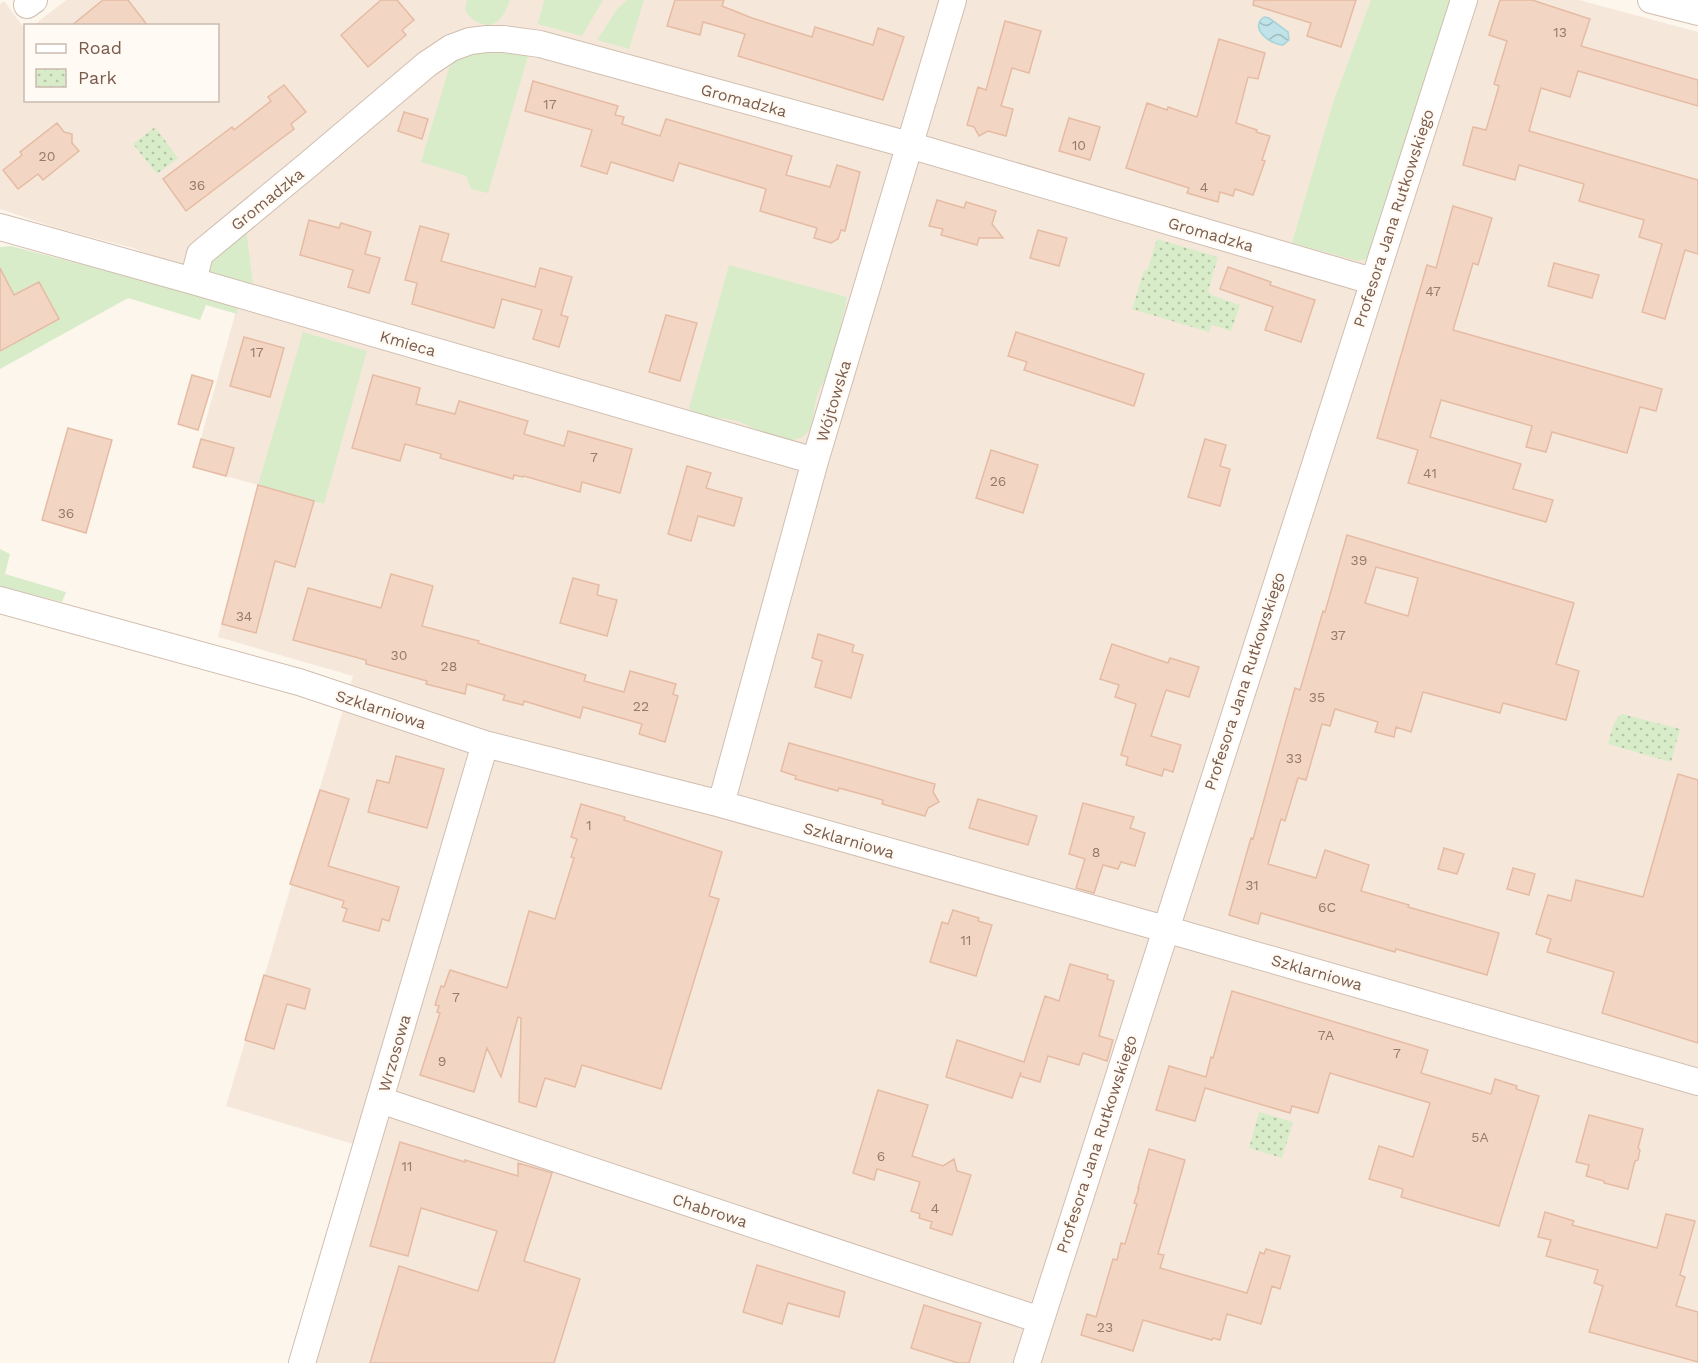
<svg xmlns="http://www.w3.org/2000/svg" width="1698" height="1363" viewBox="0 0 1698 1363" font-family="'Work Sans',sans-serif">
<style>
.residential{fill:#f5e8da}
.grass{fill:#d8ecc9}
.park{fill:url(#park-dots)}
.water{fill:url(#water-waves);stroke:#a5d3da;stroke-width:1.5}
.building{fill:#f3d5c3;stroke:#e6bba3;stroke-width:1.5;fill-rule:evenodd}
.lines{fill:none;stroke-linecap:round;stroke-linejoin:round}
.street-casing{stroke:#d1beb0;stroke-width:28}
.street{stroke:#fff;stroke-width:26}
.labels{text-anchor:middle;stroke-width:4.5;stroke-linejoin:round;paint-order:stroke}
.number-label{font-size:14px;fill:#987a6a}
.street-label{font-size:16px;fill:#7a5c4d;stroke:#fffaf3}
</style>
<defs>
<pattern id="park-dots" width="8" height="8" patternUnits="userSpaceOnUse" patternTransform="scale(1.5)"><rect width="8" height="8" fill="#d8ecc9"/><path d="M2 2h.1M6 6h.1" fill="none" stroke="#b4c2a5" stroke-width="1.8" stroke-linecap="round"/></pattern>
<pattern id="water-waves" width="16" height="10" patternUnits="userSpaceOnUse" patternTransform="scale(1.5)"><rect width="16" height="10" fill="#bfe3e8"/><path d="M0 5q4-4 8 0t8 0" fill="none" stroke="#a0bbbe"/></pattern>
</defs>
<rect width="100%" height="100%" fill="#fdf6ec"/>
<path class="residential" d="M66 0H1579L1698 32V1363H288L353 1144 226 1106 353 676 218 637 258 485 193 467 244 282 174 266 133 248 56 228 0 209V4L4 1 25 29 26 100H218V26L34 25Z"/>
<path class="grass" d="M467 0H510C507 7 504 16 498 21 486 31 471 20 465 10Z
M544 0H603L582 36 538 24Z
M627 0H644L629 49 597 40 618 8Z
M1371 0H1452L1369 256 1365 259 1358 261 1292 243 1333 103Z
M471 50 529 53 488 193 471 189 466 176 421 162 449 68 454 61Z
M246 229 253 284 174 266 217 249Z
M11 246 238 305 237 314 206 305 200 320 128 298 0 369V247Z
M729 265 847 297C846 306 843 315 841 324 838 337 839 352 834 365 830 375 822 383 818 393 811 410 819 437 792 440 772 443 757 428 740 422 725 416 698 420 689 408Z
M303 332 367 351 324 504 258 485Z
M0 549 10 554 5 574 66 592 62 602 0 586Z"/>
<path class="park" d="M155 127 178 158 157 174 133 144Z
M1157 239 1218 257 1208 291 1211 295 1240 305 1231 331 1212 325 1209 332 1132 309 1144 271 1148 269Z
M1622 714 1680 729 1671 762 1608 744C1611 734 1613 719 1622 714Z
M1259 1112 1293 1122 1282 1158 1249 1148Z"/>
<path class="water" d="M1264 17 1269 18 1288 32 1289 40 1283 45C1271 45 1248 28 1264 17Z"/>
<path class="building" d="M103 0H128L148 26H71Z
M381 0H397L414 20 402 30 406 35 368 67 341 35Z
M675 0H724L722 6 752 18 812 37 815 27 873 45 878 28 904 37 883 100 738 56 745 34 703 22 700 35 667 26Z
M1254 0H1356L1341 47 1307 36 1311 23 1253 5Z
M1500 0H1532L1590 19 1581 46 1698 80V106L1578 71 1570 97 1541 88 1529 131 1698 180V254L1685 250 1665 319 1642 312 1662 244 1639 237 1644 220 1579 201 1584 184 1519 165 1515 180 1463 165 1473 127 1486 130 1499 86 1494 84 1507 41 1489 35Z
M1005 21 1041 31 1029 73 1012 68 1001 106 1013 109 1006 136 988 131 979 136 974 127 967 125 978 87 986 90Z
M1219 39 1265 53 1258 79 1248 77 1236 123 1257 130 1256 132 1270 136 1262 160 1265 161 1253 195 1235 189 1233 196 1220 192 1218 202 1187 193 1189 188 1126 168 1147 103 1167 110 1168 107 1197 117Z
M533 81 618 106 615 115 624 117 622 124 660 136 666 119 792 156 786 175 830 187 837 165 860 172 845 231 841 230 838 239 831 243 814 238 817 228 760 211 766 189 679 163 673 181 611 162 607 174 581 166 592 130 525 111Z
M284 85 306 112 291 124 294 129 186 211 163 179 232 127 234 130 271 101 268 97Z
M404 112 428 119 422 139 398 131Z
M1069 118 1100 127 1090 160 1059 151Z
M57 123 64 132 72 134V143L79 151 43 180 38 174 18 189 3 170 22 155 20 152Z
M937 200 964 208 966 202 996 211 992 224 1003 238H979L977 245 941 235 943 229 929 226Z
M1453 206 1492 218 1478 265 1473 263 1453 330 1662 389 1656 411 1640 407 1627 453 1552 432 1546 452 1526 447 1532 426 1441 400 1430 437 1521 464 1513 489 1553 500 1546 522 1408 483 1418 450 1377 438 1427 265 1436 268Z
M309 220 339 228 341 223 371 232 365 254 380 258 369 293 348 287 353 270 300 255Z
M420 226 449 234 441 261 535 287 540 268 572 277 561 315 568 317 559 347 533 339 542 310 502 299 494 328 412 304 417 283 405 280Z
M1038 230 1067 238 1059 266 1030 258Z
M1554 263 1599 275 1592 298 1548 286Z
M1228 267 1271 282 1270 285 1315 300 1301 342 1265 330 1273 307 1220 289Z
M0 268 14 295 39 282 59 319 0 351Z
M666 315 697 323 680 381 649 372Z
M1016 332 1144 374 1134 406 1024 370 1027 362 1008 356Z
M244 337 284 348 270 397 230 386Z
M192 375 213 381 198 430 178 424Z
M373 375 420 388 416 404 455 414 459 401 528 421 524 434 564 446 568 431 632 449 620 493 582 482 580 492 524 476 523 477 514 475 513 479 440 458 441 454 405 444 400 461 352 448Z
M68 428 112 440 86 533 42 520Z
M201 439 234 448 226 476 193 467Z
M1205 439 1226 445 1220 466 1230 469 1220 506 1188 497Z
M991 450 1038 465 1023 513 976 498Z
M687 466 711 473 706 488 742 498 734 526 698 516 691 541 668 534Z
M258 485 314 501 295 567 275 561 256 633 222 624Z
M1347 535 1574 603 1556 664 1579 671 1566 720 1503 703 1500 713 1423 692 1411 732 1396 727 1394 737 1375 732 1378 722 1335 709 1330 726 1322 724 1306 780 1298 778 1285 821 1281 819 1268 864 1316 878 1325 850 1369 865 1361 891 1409 905 1408 907 1499 933 1487 975 1396 949 1395 952 1261 913 1258 924 1229 915 1251 838 1253 839 1295 688 1300 690 1323 611 1325 612ZM1376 567 1418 578 1408 616 1365 603Z
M391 574 433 586 422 626 479 641 478 643 586 675 584 681 624 692 630 671 676 684 673 694 678 696 665 742 639 734 642 724 583 707 580 718 524 701 523 705 503 700 505 695 467 684 465 694 426 684 427 681 366 664V660L293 640 308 588 381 608Z
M573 578 599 585 597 595 617 600 607 636 560 623Z
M818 634 854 645 852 652 863 655 851 698 815 687 822 661 812 658Z
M1112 644 1168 663 1170 658 1199 667 1189 697 1166 690 1151 736 1181 745 1173 772 1164 769 1162 776 1126 765 1128 757 1121 755 1136 704 1115 697 1119 685 1100 679Z
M789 743 935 784 933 792 939 802 928 808 925 816 882 804 883 800 839 788 838 791 795 779 796 776 781 771Z
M396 756 444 769 427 828 368 812 377 780 389 783Z
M1678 774 1698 780V1043L1602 1013 1614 972 1547 952 1551 939 1536 934 1548 895 1571 901 1576 880 1643 897Z
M320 790 349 799 328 866 399 887 389 921 382 919 379 931 343 921 347 909 342 907 344 901 290 884Z
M978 799 1037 816 1028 845 969 828Z
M1083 803 1134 817 1130 828 1145 833 1135 866 1121 862 1118 869 1103 865 1094 893 1076 888 1085 859 1069 854Z
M581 804 625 817 624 820 722 852 709 896 719 899 661 1089 582 1065 575 1087 545 1078 536 1107 519 1102 521 1018 518 1017 501 1077 487 1048 474 1092 420 1075 440 1013 437 1012 439 1006 435 1005 441 986 444 987 450 970 507 988 529 911 555 919 574 858 571 857 577 839 571 837Z
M1444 848 1464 854 1457 874 1438 869Z
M1513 868 1535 874 1529 895 1507 889Z
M953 910 979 918 978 921 992 925 976 976 930 962 942 922 948 924Z
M1070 964 1108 975 1107 979 1114 981 1099 1036 1113 1040 1107 1061 1083 1053 1079 1065 1048 1056 1040 1082 1020 1076 1021 1072 1012 1098 946 1077 957 1040 1024 1062 1045 996 1059 1001Z
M264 975 310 989 305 1009 287 1004 274 1049 245 1040Z
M1232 991 1428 1050 1421 1073 1491 1094 1495 1079 1517 1086 1516 1089 1539 1096 1499 1226 1401 1197 1403 1189 1369 1179 1379 1146 1413 1157 1430 1103 1330 1073 1318 1113 1292 1106 1290 1113 1205 1088 1195 1121 1156 1110 1169 1066 1206 1077 1211 1057 1213 1058Z
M878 1090 928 1105 912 1156 943 1166 954 1159 957 1171 971 1175 952 1235 930 1228 932 1222 919 1218 920 1214 911 1211 920 1182 877 1169 874 1180 853 1173Z
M1589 1115 1643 1129 1638 1148 1640 1150 1638 1160 1635 1161 1628 1189 1604 1183V1181L1586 1176 1589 1165 1576 1162Z
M400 1142 465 1162V1160L518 1176V1163L552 1173 524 1261 580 1279 554 1363H370L399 1266 478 1291 497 1231 421 1208 408 1256 370 1246Z
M1149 1149 1185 1160 1158 1254 1164 1255 1160 1268 1247 1293 1260 1252 1264 1254 1266 1249 1290 1256 1280 1289 1272 1286 1261 1324 1227 1314 1220 1340 1213 1338 1212 1340 1143 1320 1133 1351 1081 1335 1087 1314 1096 1317 1113 1259 1117 1260 1121 1243 1125 1244 1137 1204 1134 1203 1139 1188H1138Z
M1545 1212 1574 1221 1572 1225 1657 1248 1666 1214 1695 1221 1680 1275 1685 1277 1676 1306 1698 1312V1362L1589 1332 1603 1286 1594 1283 1598 1270 1546 1256 1551 1240 1538 1237Z
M757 1265 845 1292 839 1317 788 1303 782 1324 743 1312Z
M924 1305 981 1323 969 1363H958L911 1348Z"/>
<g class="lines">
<g class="street-casing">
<path id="street" d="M1651 0 1698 12
M27 5 34 0
M0 227 193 281 815 461
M193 281 200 254 309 164 427 64 451 48 470 41 487 39H504L540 44 909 145 1372 281
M0 600 299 682 485 744 721 804 1165 929 1698 1082
M721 804 815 461 953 0
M380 1100 1040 1320
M302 1363 485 744
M1027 1363 1464 0"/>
</g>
<use href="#street" class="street"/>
</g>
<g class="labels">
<g class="number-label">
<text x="1560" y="37">13</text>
<text x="550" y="109">17</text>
<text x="1079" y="150">10</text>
<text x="47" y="161">20</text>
<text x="197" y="190">36</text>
<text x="1204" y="192">4</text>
<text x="1433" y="296">47</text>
<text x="257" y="357">17</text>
<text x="594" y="462">7</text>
<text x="1430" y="478">41</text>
<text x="998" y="486">26</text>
<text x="66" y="518">36</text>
<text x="1359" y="565">39</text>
<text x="244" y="621">34</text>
<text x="1338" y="640">37</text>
<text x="399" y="660">30</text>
<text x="449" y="671">28</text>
<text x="1317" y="702">35</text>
<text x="641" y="711">22</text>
<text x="1294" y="763">33</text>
<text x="589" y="830">1</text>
<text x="1096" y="857">8</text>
<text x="1252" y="890">31</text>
<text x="1327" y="912">6C</text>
<text x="966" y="945">11</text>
<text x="456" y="1002">7</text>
<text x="1326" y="1040">7A</text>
<text x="1397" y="1058">7</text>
<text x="442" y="1066">9</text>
<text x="1480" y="1142">5A</text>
<text x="881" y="1161">6</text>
<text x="407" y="1171">11</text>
<text x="935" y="1213">4</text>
<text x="1105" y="1332">23</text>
</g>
<g class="street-label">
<text transform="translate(744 100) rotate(15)" y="6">Gromadzka</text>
<text transform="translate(267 199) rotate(-39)" y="6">Gromadzka</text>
<text transform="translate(1393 218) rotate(-72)" y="6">Profesora Jana Rutkowskiego</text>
<text transform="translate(1211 234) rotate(16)" y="6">Gromadzka</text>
<text transform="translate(408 343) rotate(16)" y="6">Kmieca</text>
<text transform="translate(833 401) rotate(-73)" y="6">Wójtowska</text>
<text transform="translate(1244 681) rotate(-72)" y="6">Profesora Jana Rutkowskiego</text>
<text transform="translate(381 709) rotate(18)" y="6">Szklarniowa</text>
<text transform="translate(849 840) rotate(16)" y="6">Szklarniowa</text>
<text transform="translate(1317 972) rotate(16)" y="6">Szklarniowa</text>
<text transform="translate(394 1053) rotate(-74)" y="6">Wrzosowa</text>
<text transform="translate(1096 1144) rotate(-72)" y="6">Profesora Jana Rutkowskiego</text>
<text transform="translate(710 1210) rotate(18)" y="6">Chabrowa</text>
</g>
</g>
<rect x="24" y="24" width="195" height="78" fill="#fffaf3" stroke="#cabbb1" stroke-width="1.5"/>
<rect x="36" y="44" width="30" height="9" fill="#ffffff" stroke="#cabbb1" stroke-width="1.5"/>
<text x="78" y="54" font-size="18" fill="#7a5c4d">Road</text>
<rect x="36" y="69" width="30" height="18" fill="url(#park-dots)" stroke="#cabbb1" stroke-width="1.5"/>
<text x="78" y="84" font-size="18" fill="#7a5c4d">Park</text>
</svg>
